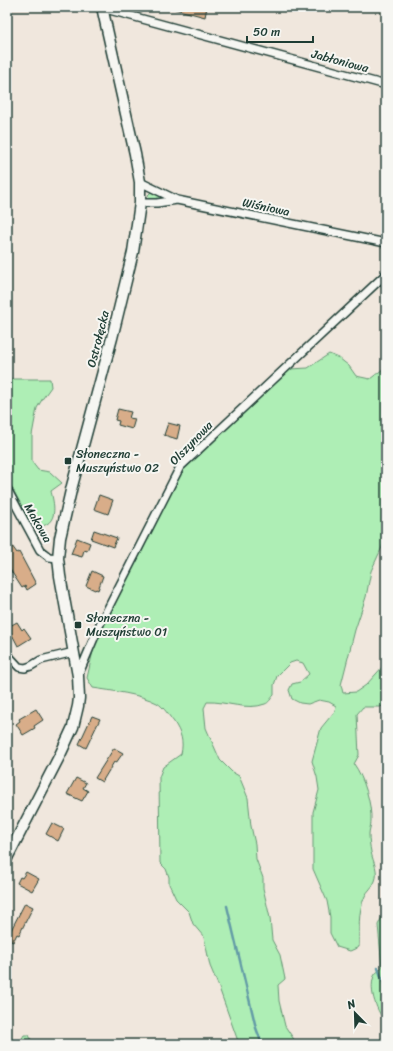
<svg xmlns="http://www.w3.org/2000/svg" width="393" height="1051" viewBox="0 0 393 1051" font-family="Sriracha,sans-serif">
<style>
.green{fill:#aeeeb5;stroke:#669674}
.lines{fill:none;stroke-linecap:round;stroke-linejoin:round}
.stream{stroke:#639ba6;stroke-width:2.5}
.building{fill:#d8ad89;stroke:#1f3d34}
.street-casing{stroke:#1f3d34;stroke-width:10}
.secondary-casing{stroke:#1f3d34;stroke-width:13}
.street{stroke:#f6f6f2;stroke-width:7}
.secondary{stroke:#f6f6f2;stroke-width:10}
.poi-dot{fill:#1f3d34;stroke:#f6f6f2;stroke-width:1.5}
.labels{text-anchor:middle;stroke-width:4;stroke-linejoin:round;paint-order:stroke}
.street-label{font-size:12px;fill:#1f3d34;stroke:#f6f6f2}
.poi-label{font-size:12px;fill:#1f3d34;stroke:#f6f6f2;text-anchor:start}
</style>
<rect width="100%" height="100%" fill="#f0e7dd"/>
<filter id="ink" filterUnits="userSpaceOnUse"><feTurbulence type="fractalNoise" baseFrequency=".025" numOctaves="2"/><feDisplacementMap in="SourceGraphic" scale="8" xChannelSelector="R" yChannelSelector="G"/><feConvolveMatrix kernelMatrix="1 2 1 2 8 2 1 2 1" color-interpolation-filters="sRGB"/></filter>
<g filter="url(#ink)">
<path class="green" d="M152 191 163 196 164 199C160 201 152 201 149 198L148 195Z
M329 354 339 358 349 366 356 376 370 379 383 369 386 364V543L383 545 371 571 366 597 355 630 341 685 343 693 356 692 366 685 386 663V705L380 707H363L357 714 359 755 354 764C364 778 372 804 371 822 371 826 369 830 369 834 369 840 370 846 371 852 373 862 379 871 375 881 373 887 367 891 365 896 357 913 360 930 359 947L350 951 337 947 330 933V917L327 901 313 869V812L319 790 317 777 312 761 321 728 335 711 336 706 329 702 319 700 308 704 300 703 292 699 289 690 292 684 300 682 309 674 303 663 296 661 290 663 277 676 274 685V695C271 698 269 703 265 704 247 711 226 701 207 702L204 708 206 728 220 760 232 772 239 776 248 798 251 826 255 844 256 859 263 878V888L270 918 272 940 280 955 285 979 278 985 279 1001 285 1026 297 1044H239L218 985 210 966 204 937 193 924 189 912 176 899 169 884V877L166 869 160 863 159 777 163 767 181 754C184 741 181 733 174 722 169 716 164 707 157 703 140 694 112 691 93 688L87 678 93 651 102 624 141 553 177 477 186 464 290 369 308 368Z
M7 379H50L51 387 43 398 37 408 32 435V462L38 470 50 472 62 483 51 491C53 500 58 517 47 524 44 526 39 527 35 528L30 522 7 478Z
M382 917 386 918V1024C378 1012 368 992 374 976 375 973 380 970 382 967L378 925Z
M24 1035H29L33 1044H7V1040H21Z"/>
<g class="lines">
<path class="stream" d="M227 906 256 1028 262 1044
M378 968 386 990"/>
</g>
<path class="building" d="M176 7H207L205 17 175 9Z
M118 409 131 412 129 418 135 419 132 429 118 425 119 421 115 420Z
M168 423 180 426 177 439 164 435Z
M99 495 113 500 108 514 94 509Z
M94 530 117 538 113 547 91 539Z
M77 538 90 543 87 551 84 550 82 557 71 554Z
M12 546 17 553 19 552 36 584 27 590 25 586 22 588 7 565V549Z
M92 571 103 576 98 590 96 589 95 590 86 586Z
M17 622 22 630 24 628 31 638 18 646 8 627Z
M36 709 43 720 34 726 35 728 23 735 16 724 20 721 19 719Z
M92 716 100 719 86 748 79 744Z
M114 748 123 753 116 763 114 762 102 782 95 778Z
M76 778 86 783 83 788 88 791 82 801 67 794Z
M52 823 64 829 58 841 46 834Z
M26 872 39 879 32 891 17 883 20 877 22 878Z
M25 903 33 907 19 935 17 934 13 942 7 939V928L11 930Z"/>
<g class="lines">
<g class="street-casing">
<path id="street" d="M102 8 386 85
M140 182 177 200
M140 203H157L177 200 386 243
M7 489 40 550 49 557 58 558
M7 654 19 667 25 668 31 666 41 660 74 652
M78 676 100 624 180 467 386 274"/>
</g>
<g class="secondary-casing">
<path id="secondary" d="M7 858 60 755 73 727 78 706 79 698 78 676 60 576 58 558 60 538 72 486 112 338 133 252 140 203V182L135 154 102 7"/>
</g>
<use href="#street" class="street"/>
<use href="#secondary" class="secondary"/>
</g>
</g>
<g class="poi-dot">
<rect x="64" y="457" width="8" height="8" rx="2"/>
<rect x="74" y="621" width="8" height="8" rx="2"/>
</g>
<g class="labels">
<g class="street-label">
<text transform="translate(340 61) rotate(15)" y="4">Jabłoniowa</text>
<text transform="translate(266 207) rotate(12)" y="4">Wiśniowa</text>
<text transform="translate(98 339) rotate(-76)" y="4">Ostrołęcka</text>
<text transform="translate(191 443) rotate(-46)" y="4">Olszynowa</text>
<text transform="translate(38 523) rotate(60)" y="4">Makowa</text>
</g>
<g class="poi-label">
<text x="76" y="458">Słoneczna -<tspan x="76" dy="14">Muszyństwo 02</tspan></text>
<text x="86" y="622">Słoneczna -<tspan x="86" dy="14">Muszyństwo 01</tspan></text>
</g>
</g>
<rect width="393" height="1051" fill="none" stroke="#f6f6f2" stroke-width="24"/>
<rect x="12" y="12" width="369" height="1027" fill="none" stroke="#1f3d34" stroke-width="1.5" filter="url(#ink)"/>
<g transform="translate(355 1013) rotate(337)" stroke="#f6f6f2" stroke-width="3" paint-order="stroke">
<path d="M0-3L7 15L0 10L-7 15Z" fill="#1f3d34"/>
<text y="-6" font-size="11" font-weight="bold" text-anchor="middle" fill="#1f3d34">N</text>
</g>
<path d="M247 36v6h66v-6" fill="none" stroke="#1f3d34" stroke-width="2"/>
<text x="253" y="36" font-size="12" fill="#1f3d34" stroke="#f6f6f2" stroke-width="3" paint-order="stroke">50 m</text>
</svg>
